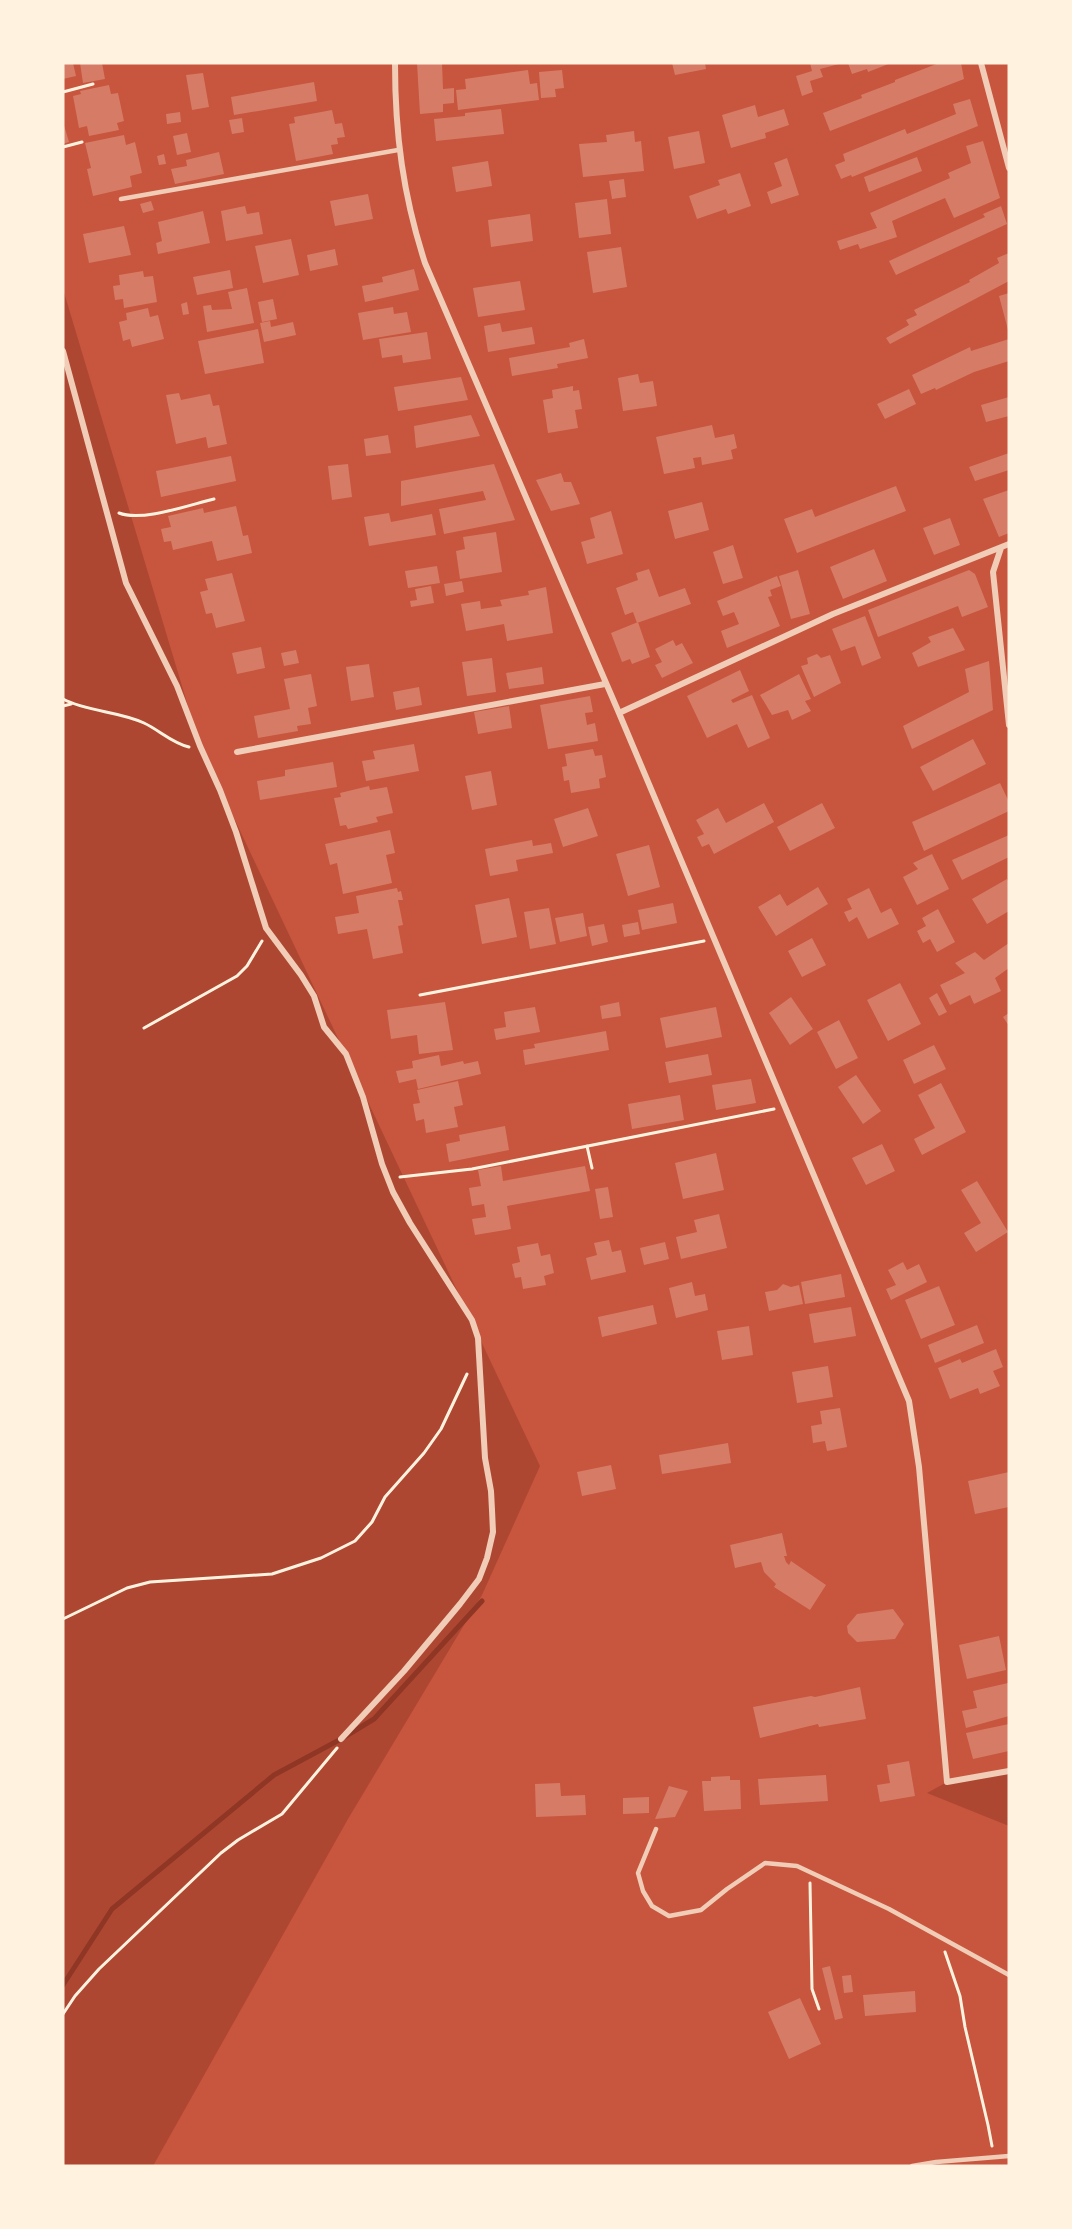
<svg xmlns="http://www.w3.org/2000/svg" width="1072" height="2229" viewBox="0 0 1072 2229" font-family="'Fira Sans',sans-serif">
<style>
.green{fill:#ae4732}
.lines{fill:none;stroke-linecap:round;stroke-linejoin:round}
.stream{stroke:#8f3625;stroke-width:5}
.building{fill:#d67c66}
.path{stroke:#fff3e0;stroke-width:3}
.service{stroke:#f1ccb7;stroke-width:4.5}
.minor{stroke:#f1ccb7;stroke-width:6}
</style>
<rect width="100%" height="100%" fill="#c8553d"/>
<path class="green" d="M63 289 200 746 540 1466 482 1595 348 1819 153 2166H63Z
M1009 1771V1826L927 1793 947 1782Z"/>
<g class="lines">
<path class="stream" d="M63 1985 112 1909 274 1775 341 1739 374 1719 482 1601"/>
</g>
<path class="building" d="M63 63H73L76 76 63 79Z
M80 63H102L105 79 83 83Z
M417 63H442L443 89 454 88V103L443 104V112L420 114Z
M672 63H705L706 69 675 75Z
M810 63 839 64 820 69 823 77 810 81 813 92 802 96 796 76 812 71Z
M848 63H891L868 72 867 69 852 74Z
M939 63H961L964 79 830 131 823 113 862 98 861 95 895 82V80Z
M528 70 530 84 537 83 539 100 458 110 456 90 466 89 465 79Z
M562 70 564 88 555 89 556 97 541 98 539 72Z
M203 73 209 107 192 110 186 75Z
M314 82 317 101 234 115 231 97Z
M109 85 111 94 118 93 124 121 117 123 119 130 89 136 87 126 79 128 73 96 81 94 80 91Z
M970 99 978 126 852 177 851 175 841 179 835 165 845 161 843 154 905 129 907 134 956 114 953 104Z
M755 105 758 117 784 109 789 125 765 133 766 138 731 148 722 115Z
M501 109 504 134 436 141 434 119 465 116V113Z
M332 110 335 124 342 123 345 137 337 138 338 144 331 145 333 154 296 161 289 124 295 123 294 117Z
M180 112 181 122 167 124 166 114Z
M242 118 244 132 232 134 229 120Z
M63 122 69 142 63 144Z
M634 131 635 142 641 141 644 171 583 177 579 144 607 142 606 135Z
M699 131 705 163 674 169 668 137Z
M187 133 191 152 177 155 173 136Z
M124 135 126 145 135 142 142 173 130 176 132 187 93 196 87 169 91 168 85 143Z
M983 141 1000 198 954 218 945 198 892 221 897 237 860 249 858 244 840 250 837 241 877 228 870 213 950 178 948 173 971 163 966 146Z
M219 152 224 174 175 184 171 169 187 166 186 160Z
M164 154 166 164 159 165 157 156Z
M917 157 922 171 869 192 864 177Z
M787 158 799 195 771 204 767 192 782 186 774 163Z
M488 161 492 186 456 192 452 167Z
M740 173 751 206 728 214 726 209 697 219 689 196 720 185 718 180Z
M624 179 626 197 612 199 609 181Z
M368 194 373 219 335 226 330 201Z
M607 199 611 234 579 238 575 203Z
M151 201 154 210 143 213 140 204Z
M245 206 247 214 259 212 263 234 226 241 221 211Z
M1001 206 1007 224 896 275 889 261 985 217 983 214Z
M203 211 210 243 158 254 156 243 162 241 158 222Z
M530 214 533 241 491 247 488 220Z
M124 226 131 255 89 263 83 234Z
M291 239 299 275 263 283 255 246Z
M621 247 627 287 593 293 587 252Z
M335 249 338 265 310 271 307 255Z
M1009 253V281L890 344 886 338 909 325 906 320 917 315 914 310 970 282 969 280 999 263 997 258Z
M414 269 419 290 365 302 362 286 383 282 382 277Z
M230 270 233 288 197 295 193 277Z
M143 271 144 277 153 276 157 302 124 308 123 299 115 300 113 286 120 285 119 275Z
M520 281 525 310 478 317 473 288Z
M247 288 254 323 207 332 203 306 211 305 212 310 232 309 228 292Z
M1009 293V330H1008L999 296Z
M273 299 277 319 262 322 258 302Z
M187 302 189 314 183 315 181 304Z
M393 307 394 314 407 312 411 332 363 340 358 313Z
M148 308 150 317 158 315 164 339 132 347 130 339 123 341 119 322 127 320 126 313Z
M270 321 271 327 293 322 296 335 264 342 260 323Z
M500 323 502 332 532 327 535 344 488 352 484 326Z
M258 329 264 363 205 374 198 341Z
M427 332 431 359 403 363 402 355 382 358 379 339Z
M584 339 588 358 557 364 558 368 512 376 509 358 570 347 569 343Z
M1009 339V361L974 372 936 390 935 388 921 394 912 375 970 347 971 351Z
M638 374 640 383 653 381 657 406 623 411 618 378Z
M461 377 468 400 398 411 394 387Z
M573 386V391L579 390 582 409 575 410 578 428 548 433 543 400 553 398 552 390Z
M909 389 916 404 885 419 877 404Z
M179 393 181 400 210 394 213 406 219 405 227 444 208 448 206 437 176 444 166 395Z
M1009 397V416L986 422 981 405Z
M471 415 480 436 416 448 414 426Z
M712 425 715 438 734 434 737 448 731 450 733 459 702 465 701 457 693 458 695 468 664 474 656 437Z
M388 435 391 453 366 456 364 439Z
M1009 453V470L975 481 969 467Z
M231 456 236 481 161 497 156 471Z
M348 464 352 497 332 500 328 466Z
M494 464 515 520 444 534 439 509 486 500 483 491 401 506V481Z
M561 473 564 482H571L580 504 551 511 536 480Z
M896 486 906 511 797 553 784 519 812 509 815 517Z
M1009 490V533L999 537 983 499Z
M702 502 709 530 675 539 668 511Z
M236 506 243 536 248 535 252 553 217 561 212 541 173 550 171 541 164 542 161 529 171 527 168 516 203 508 204 513Z
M611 511 623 554 587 564 581 542 595 538 590 518Z
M389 513 391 522 432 514 436 535 369 546 364 517Z
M950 518 960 545 934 555 923 528Z
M496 532 502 572 460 579 456 551 465 549 463 537Z
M733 545 743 578 723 584 713 552Z
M874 549 887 581 843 599 830 567Z
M437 566 440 583 408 588 405 571Z
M649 569 659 597 685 588 691 604 637 623 633 612 625 615 616 588 638 580 636 573Z
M798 570 810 614 791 619 779 576Z
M969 570 975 574 988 607 962 617 958 606 878 637 868 610Z
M232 573 245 621 216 628 212 613 206 614 200 592 208 590 205 579Z
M777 576 781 586 770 590 772 596 768 597 780 626 727 648 721 631 739 624 734 612 723 616 717 601Z
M462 581 464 592 446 596 444 584Z
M431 586 434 603 411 607 410 601 417 600 415 589Z
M546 587 553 633 507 641 504 624 466 631 461 604 480 601 481 609 502 606 500 600 529 595 528 591Z
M865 616 881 658 862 666 855 646 841 651 832 629Z
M638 622 650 657 632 664 630 659 622 662 611 633Z
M953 628 965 650 918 667 912 653 931 642 928 637Z
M673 640 676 646 682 643 693 663 662 678 655 665 662 662 655 649Z
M261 647 265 668 237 674 232 653Z
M296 650 299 663 284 666 281 653Z
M817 654 821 658 830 655 841 683 814 697 801 666 808 664 807 658Z
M492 658 496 692 467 696 462 662Z
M989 661 993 710 912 749 903 726 969 692 965 669Z
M369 664 374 697 351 701 346 667Z
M542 667 544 684 509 689 506 673Z
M740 670 749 691 731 700 733 703 752 695 770 738 748 748 737 724 707 738 687 696Z
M311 674 317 706 308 708 311 724 297 726 298 731 258 738 254 716 290 709 284 679Z
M799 674 811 699 805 701 811 711 792 720 788 710 772 715 760 695Z
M419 687 422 705 396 710 393 692Z
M590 696 593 712 585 713 587 725 595 723 598 741 548 749 540 705Z
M509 706 512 728 478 734 474 712Z
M973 739 986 764 933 791 920 767Z
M414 744 419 771 366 781 362 761 375 759 373 751Z
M593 749 595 756 602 755 606 777 599 779 600 788 571 793 569 780 564 781 562 767 567 766 565 754Z
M333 762 337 787 260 800 257 781 285 776V770Z
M491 771 497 805 472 810 465 776Z
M1000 783 1009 802V811L924 851 912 822Z
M369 786 370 790 387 787 393 813 376 817 378 822 348 829 346 825 340 826 334 798 341 797 340 793Z
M764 803 774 822 714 854 709 844 702 847 697 837 704 834 696 820 718 808 726 823Z
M822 803 835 828 790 851 777 827Z
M588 808 598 836 563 847 554 819Z
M390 830 395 853 386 855 392 883 343 894 337 863 330 865 325 844Z
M1009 835V857L962 880 952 860Z
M532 840 533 846 551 843 553 853 516 860 518 871 490 876 485 849Z
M649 845 660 887 628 896 616 854Z
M932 854 949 889 917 905 903 877 918 869 913 863Z
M1007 879 1009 883V911L987 924 972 899Z
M818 887 828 904 776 936 758 907 780 894 787 906Z
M397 888 398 892 401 891 403 900H398L403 925 398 926 403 953 373 959 367 929 338 934 335 917 359 913 356 896Z
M869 888 881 913 891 908 899 924 868 939 857 917 849 922 844 912 852 909 847 899Z
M509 898 517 937 482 944 475 905Z
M673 903 677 923 642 930 638 910Z
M549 908 556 944 530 949 524 912Z
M938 909 955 942 937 952 930 939 923 943 917 931 926 926 922 918Z
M583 913 587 936 560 942 555 918Z
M638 922 640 934 624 937 622 925Z
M604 924 608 942 592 946 588 927Z
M812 938 826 965 802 977 788 951Z
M1009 943V968L995 978 1001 991 974 1004 970 995 950 1005 940 985 965 973 955 963 975 952 984 960Z
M900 983 921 1024 888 1041 867 1000Z
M937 993 947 1012 939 1016 929 998Z
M791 997 813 1029 790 1045 769 1013Z
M445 1002 453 1050 419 1054 417 1035 391 1039 387 1010Z
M619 1002 621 1016 602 1019 600 1006Z
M535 1007 540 1032 496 1040 494 1029 506 1027 504 1012Z
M716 1007 722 1037 666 1048 660 1018Z
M1009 1013V1026L1003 1017Z
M839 1020 858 1058 836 1069 817 1032Z
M606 1031 609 1050 525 1065 523 1050 535 1048 534 1044Z
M934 1045 946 1069 914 1084 903 1060Z
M708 1054 712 1075 669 1083 665 1062Z
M439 1055 441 1066 463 1061 464 1064 478 1061 481 1074 418 1089 416 1079 399 1083 396 1071 413 1068 412 1061Z
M856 1075 881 1111 863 1124 838 1087Z
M751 1079 756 1103 716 1110 712 1085Z
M458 1081 463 1105 454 1107 458 1127 426 1133 424 1119 416 1121 413 1104 420 1103 417 1090Z
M941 1083 966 1132 922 1155 914 1139 935 1128 918 1095Z
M680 1095 684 1120 632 1129 628 1104Z
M505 1126 509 1150 449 1162 446 1144 460 1141 459 1135Z
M882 1144 895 1171 866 1185 852 1158Z
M716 1153 724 1190 683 1199 675 1163Z
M501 1166 503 1181 585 1166 590 1191 507 1206 511 1229 475 1235 472 1219 486 1217 484 1204 472 1206 469 1188 481 1186 478 1170Z
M977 1181 1008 1232 976 1252 964 1233 981 1223 961 1190Z
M608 1187 613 1217 600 1219 595 1189Z
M719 1214 727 1248 681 1259 676 1237 697 1232 694 1220Z
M609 1240 612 1252 621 1250 626 1272 591 1280 586 1258 597 1255 594 1243Z
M665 1242 669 1259 644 1265 640 1248Z
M538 1243 541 1256 550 1254 554 1273 544 1276 546 1285 523 1289 521 1277 515 1278 512 1264 520 1262 517 1247Z
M903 1262 907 1270 919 1264 927 1282 891 1300 886 1289 896 1285 888 1270Z
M841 1274 845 1297 805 1304 801 1282Z
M692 1282 695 1296 705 1294 708 1310 676 1318 669 1288Z
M783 1284 791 1287 799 1285 803 1304 769 1311 765 1292 777 1290Z
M939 1286 955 1325 921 1339 905 1300Z
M653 1305 657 1324 602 1337 598 1317Z
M851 1307 856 1336 814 1343 809 1314Z
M977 1325 984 1343 935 1363 928 1345Z
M749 1326 753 1355 722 1360 717 1331Z
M996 1349 1003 1367 993 1371 1000 1386 980 1394 978 1388 950 1399 938 1368 960 1359 962 1363Z
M828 1366 833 1397 797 1403 792 1372Z
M840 1408 847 1447 827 1451 825 1441 813 1443 811 1426 822 1424 820 1411Z
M728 1443 731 1463 662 1474 659 1455Z
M611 1465 616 1489 582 1496 577 1472Z
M1009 1472V1507L975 1514 968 1481Z
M782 1533 787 1556H784L786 1562 789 1565 791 1561 826 1585 810 1610 774 1587 776 1584 764 1572 761 1562 735 1568 730 1545Z
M893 1609 904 1624 895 1639 857 1642 848 1633 847 1626 857 1614Z
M999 1636 1006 1670 967 1679 959 1645Z
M1008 1683 1009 1716 966 1728 962 1711 977 1708 973 1691Z
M860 1687 866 1719 819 1727 818 1724 760 1738 753 1707 811 1696 815 1697Z
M1009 1724V1751L973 1759 966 1733Z
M909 1761 915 1796 880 1802 877 1785 890 1783 887 1765Z
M826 1775 828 1801 760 1805 758 1779Z
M730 1776V1780H740L741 1809 704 1811 702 1781H711V1777Z
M560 1783 561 1796 585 1795 586 1815 536 1817 535 1784Z
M669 1786 688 1791 675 1817 655 1819Z
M649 1797V1813L623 1814V1798Z
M830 1966 843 2018 835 2020 822 1968Z
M851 1975 853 1992 844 1993 842 1976Z
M915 1991 916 2012 865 2016 863 1995Z
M800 1998 821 2044 789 2059 768 2012Z"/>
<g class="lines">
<path class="path" d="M63 92 93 84
M63 147 82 142
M119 513C142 522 189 505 214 499
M63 699C88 712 118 711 144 723 159 730 172 743 189 747
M63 706 71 704
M420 995 704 941
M144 1028 237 976 247 966 262 941
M587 1146 592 1168
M400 1177 472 1169 774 1109
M63 1619 127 1588 150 1582 272 1574 321 1558 355 1541 372 1522 385 1497 424 1453 441 1429 467 1374
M810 1883 812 1989 819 2009
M945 1952 960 1996 965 2027 988 2125 992 2146
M63 2014 75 1996 99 1969 221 1853 238 1840 282 1814 337 1748"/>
<path class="service" d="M121 199 398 150
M656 1829 638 1873 643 1891 652 1906 669 1916 701 1910 727 1889 765 1863 797 1866 889 1909 1009 1975
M912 2166 936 2162 1009 2156"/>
<path class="minor" d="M395 63C395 134 403 195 425 263L619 713 909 1401 919 1467 947 1782 1009 1771
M981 63 1009 168
M63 351 126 583 177 686 200 746 220 790 236 832 266 928 301 975 314 996 324 1027 346 1054 363 1097 382 1164 393 1192 410 1223 472 1320 478 1338 485 1458 491 1491 492 1510 493 1532 487 1558 479 1579 460 1604 404 1671 341 1739
M1001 548 993 572 1009 725
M619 713 833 614 1009 544
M237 752 605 684"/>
</g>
<rect width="1072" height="2229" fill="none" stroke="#fff3e0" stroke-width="129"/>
</svg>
